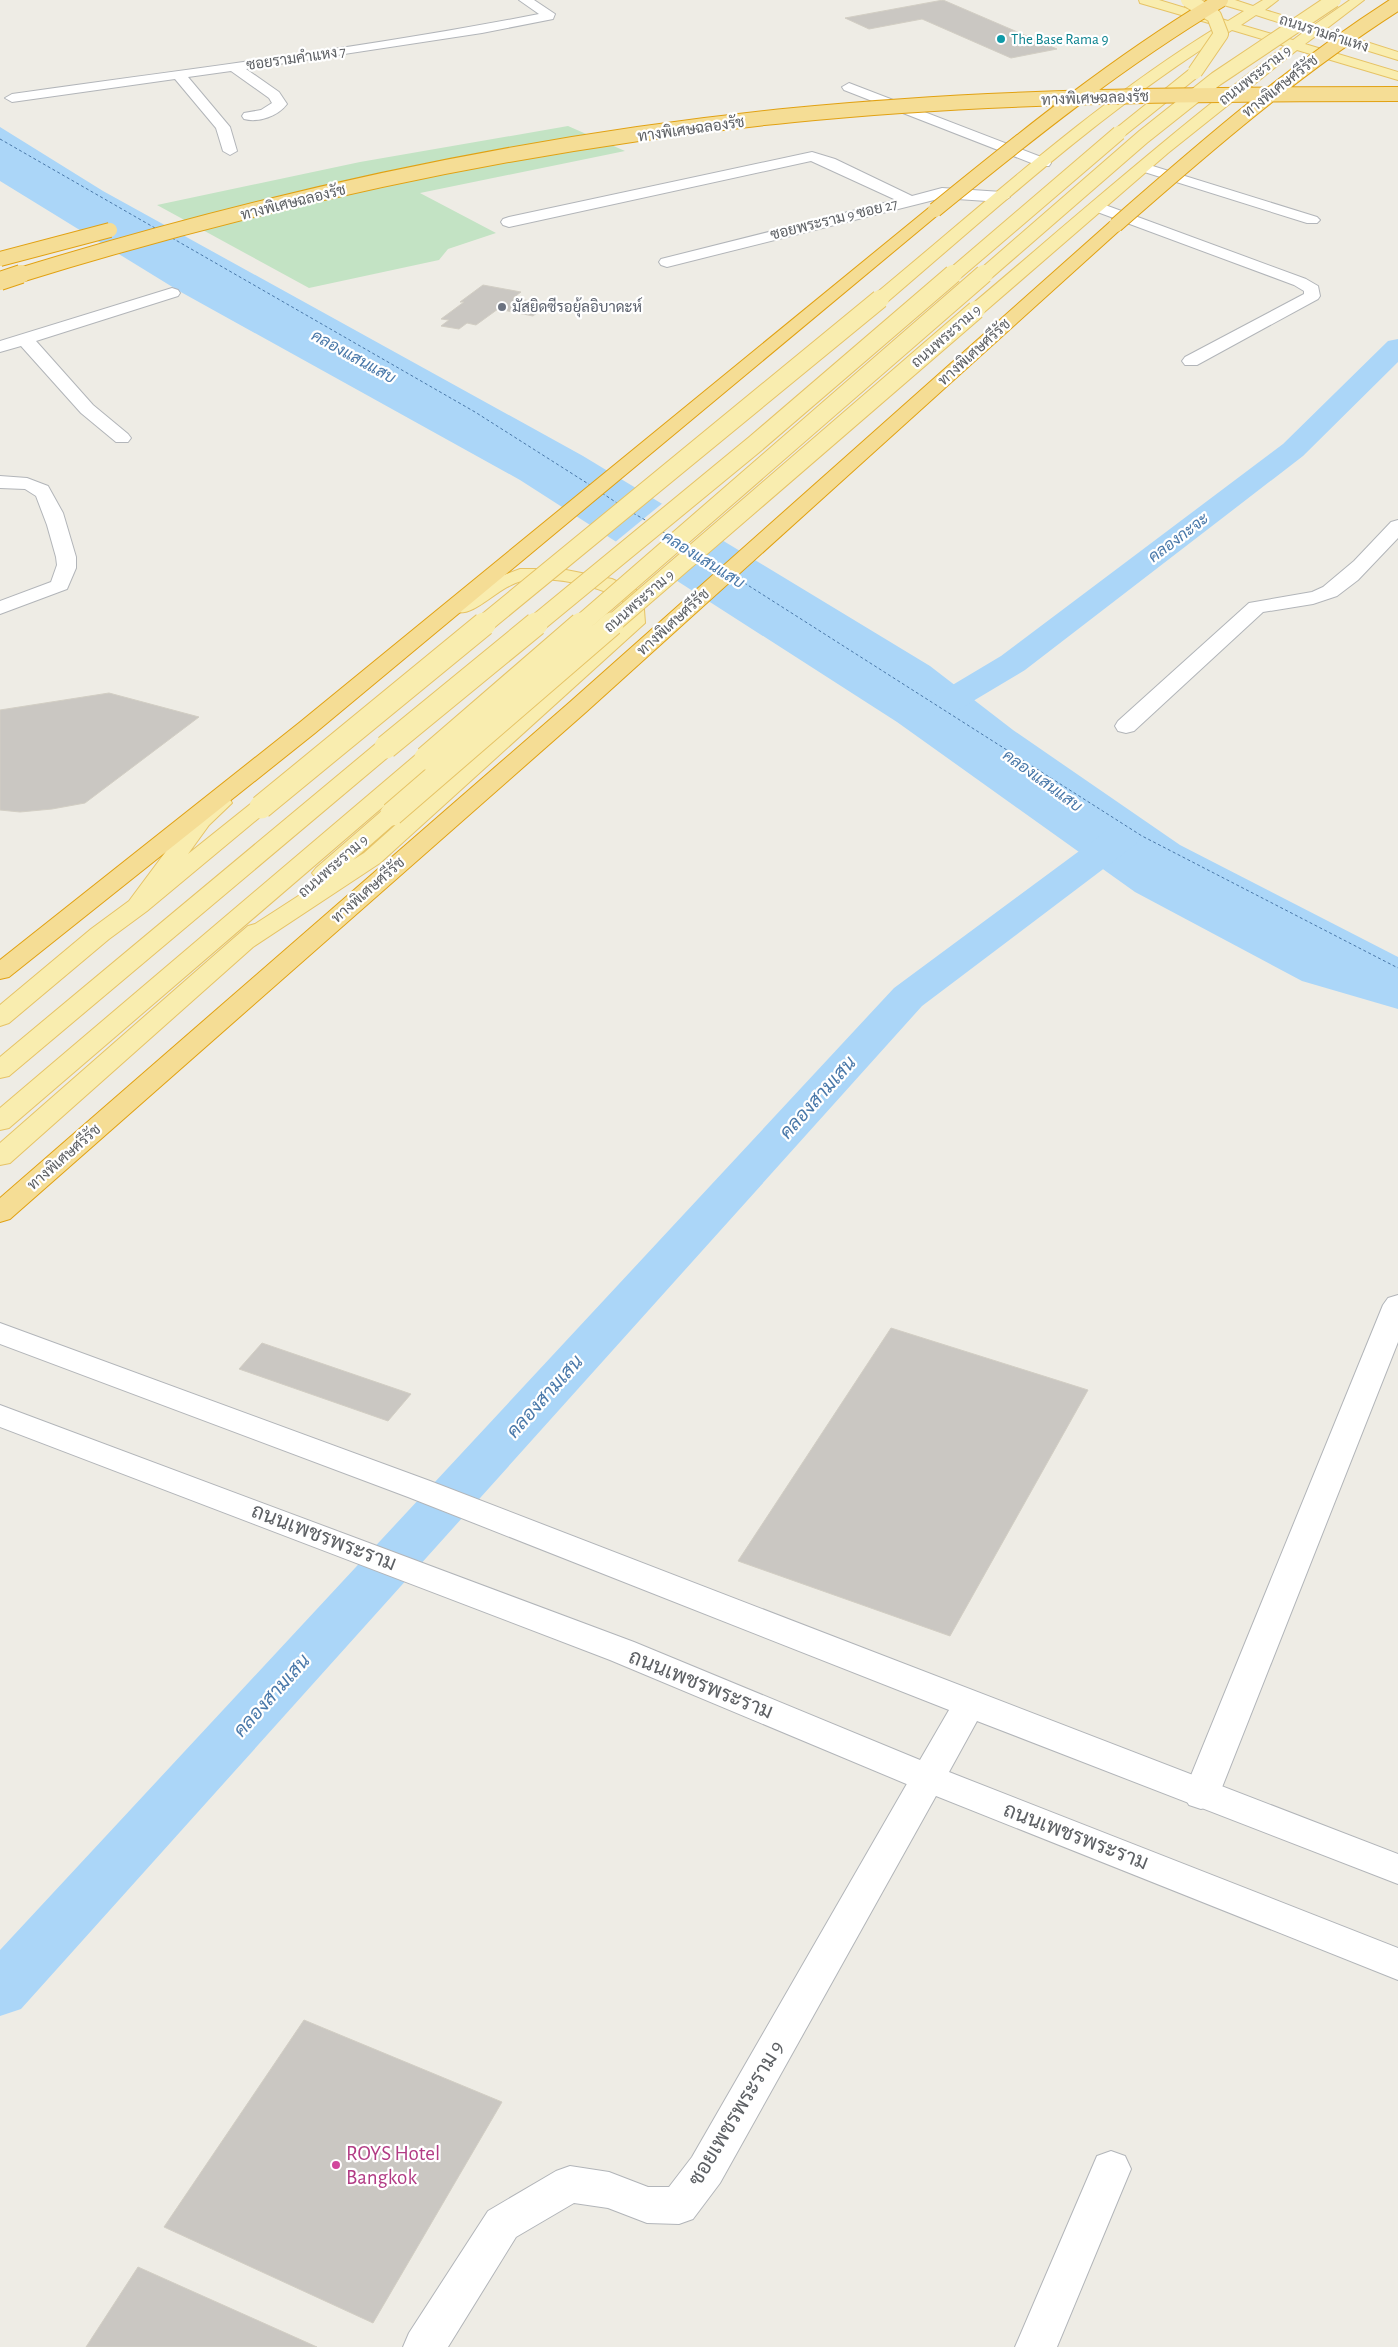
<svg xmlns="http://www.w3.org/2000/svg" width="1398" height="2347" viewBox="0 0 1398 2347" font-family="'Alegreya Sans',Sarabun,sans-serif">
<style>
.green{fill:#c3e3c4}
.water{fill:#abd6f8}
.pier{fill:#eeece5}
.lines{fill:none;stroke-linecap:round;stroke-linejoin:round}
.canal{fill:#abd6f8;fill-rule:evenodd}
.ferry{stroke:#4978a9;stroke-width:1;stroke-dasharray:3 2.5;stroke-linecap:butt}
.building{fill:#cac7c2;stroke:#d2cec4}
.minor-casing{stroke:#b2b5b9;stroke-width:2}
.tertiary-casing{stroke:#b2b5b9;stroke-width:2}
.primary-casing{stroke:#e6c366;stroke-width:2}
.motorway-casing{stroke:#e1a112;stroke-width:2}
.minor{fill:#fff;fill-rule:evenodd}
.tertiary{fill:#fff;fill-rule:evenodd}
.primary{fill:#f9edaf;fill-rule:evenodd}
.motorway{fill:#f5dd95;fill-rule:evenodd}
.primary-bridge-far2-casing{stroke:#e6c366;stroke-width:16;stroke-linecap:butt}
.primary-bridge-far1-casing{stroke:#e6c366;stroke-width:20;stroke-linecap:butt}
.primary-bridge-casing{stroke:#e6c366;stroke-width:25;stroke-linecap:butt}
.motorway-bridge-far1-casing{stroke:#e1a112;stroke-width:16;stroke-linecap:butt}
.motorway-bridge-casing{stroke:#e1a112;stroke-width:20;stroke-linecap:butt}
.primary-bridge-far2{stroke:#f9edaf;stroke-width:14}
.primary-bridge-far1{stroke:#f9edaf;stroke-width:18}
.primary-bridge{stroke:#f9edaf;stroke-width:23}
.motorway-bridge-far1{stroke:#f5dd95;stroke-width:14}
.motorway-bridge{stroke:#f5dd95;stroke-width:18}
.culture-dot{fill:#0f9aa8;stroke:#fff;stroke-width:2}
.worship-dot{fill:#6b7280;stroke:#fff;stroke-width:2}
.hotel-dot{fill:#d1479c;stroke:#fff;stroke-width:2}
.labels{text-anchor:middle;stroke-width:4.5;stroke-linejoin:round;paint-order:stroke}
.far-street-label{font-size:15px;fill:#5d6064;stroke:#fff}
.far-culture-label{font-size:15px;fill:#0d838f;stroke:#fff;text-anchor:start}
.far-worship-label{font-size:15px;fill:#5b616d;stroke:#fff;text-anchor:start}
.far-water-label{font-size:16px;font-style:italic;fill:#4978a9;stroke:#fff}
.water-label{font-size:19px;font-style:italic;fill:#4978a9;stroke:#fff}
.near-street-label{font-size:21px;fill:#5d6064;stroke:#fff}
.near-hotel-label{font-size:21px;fill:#b23c85;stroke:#fff;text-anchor:start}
</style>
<rect width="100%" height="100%" fill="#eeece5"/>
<path class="green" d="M568 126 625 151 420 193 496 233 448 249 439 260 309 288 157 205 360 162Z"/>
<path class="water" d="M0 127 103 191 583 456 930 666 1013 730 1180 845 1398 957V1009L1302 981 1135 892 897 722 520 480 179 291 0 181Z"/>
<path class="pier" d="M664 502 711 530 661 573 614 543Z"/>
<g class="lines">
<path class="canal" d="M1398 339V362L1303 456 1025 670 953 713 941 716 929 713 924 706 929 699 1001 656 1283 444 1388 341Z
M1122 826 1135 829 1141 837 1135 845 922 1006 21 2009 0 2016V1950L894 988 1109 829Z"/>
<path class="ferry" d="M0 139 155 228
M172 238 475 412 590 485
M602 493 617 503
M633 513 647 521
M663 532 670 536
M703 557 721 568
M735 577 1142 836 1398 968"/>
</g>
<path class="building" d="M943 0 1057 49 1011 58 922 19 869 29 845 18Z
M483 285 521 292 513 298 548 304 533 316 498 309 476 325 467 323 459 329 441 326 449 320 441 319 464 302H460Z
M109 693 199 717 85 803 52 809 20 812 0 810V710Z
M891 1328 1088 1390 950 1636 738 1561Z
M262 1343 411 1394 388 1421 239 1369Z
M304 2020 502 2102 373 2323 164 2227Z
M138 2267 317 2347H86Z"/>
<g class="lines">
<g class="minor-casing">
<path id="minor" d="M519 0H534L555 14 553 19 482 33 246 69 279 92 287 104C278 116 259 123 244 119L242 116 244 113 261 110 272 103 269 98 231 71 188 77 230 127 237 151 230 155 223 151 216 128 175 79 12 102 5 98 12 94C188 69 365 48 539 14Z
M849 83 1049 160 1051 163 1049 166H1039L844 90 842 87Z
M812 152 835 159 912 196 942 188 1002 192 1010 197 1002 202 942 198 667 267 661 265 659 262 661 259 896 200 811 161 509 227 503 225 501 222 503 219 509 217Z
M1143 163 1317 217 1320 220 1317 223H1307L1138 170 1136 167 1138 164Z
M1097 202 1306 279 1318 286 1320 296 1318 299 1197 365H1185L1182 361 1185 357 1304 294V291L1294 285 1092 210 1089 207 1092 204Z
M172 288 178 290 180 293 178 296 36 341 93 405 128 434 131 438 128 442H116L81 413 21 346 0 352V341Z
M0 476 27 478 48 486 63 513 76 557V568L67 589 0 614V601L51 582 57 565 56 557 47 525 36 496 25 489 0 488Z
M1398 520V538L1358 580 1337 596 1313 604 1263 612 1134 731 1126 733 1118 731 1115 726 1118 721 1249 603 1312 592 1323 587 1354 561 1391 522Z
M1398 1295V1342L1219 1795 1213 1805 1201 1809 1189 1805 1183 1795 1383 1305 1388 1298Z
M928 1764 940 1768 946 1778 720 2183 693 2219 679 2224 647 2223 608 2208 574 2203 516 2237 448 2347H403L409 2333 488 2211 556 2171 570 2166 609 2172 648 2187H669L692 2157 916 1768Z
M1111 2151 1125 2156 1131 2169 1057 2347H1015L1097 2156Z"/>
</g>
<g class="tertiary-casing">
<path id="tertiary" d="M0 1323 430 1481 1398 1854V1884L977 1721 949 1772 1398 1948V1980L916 1788 610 1660 0 1427V1405L634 1642 920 1760 949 1710 408 1497 0 1344Z"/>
</g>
<g class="primary-casing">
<path id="primary" d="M1139 0H1159L1228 21 1244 11 1217 3 1216 0H1235L1253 6 1263 0H1278L1265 10 1314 25 1350 0H1364L1326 29 1398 52V60L1317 35 1305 44 1398 72V80L1297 50 1168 153 982 314H970L968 310 970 306C1074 218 1176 128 1285 46L1232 30C1107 107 997 208 886 303H874L872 299 874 295C985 203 1095 102 1219 26L1140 3ZM1256 15 1305 31 1293 40 1241 25Z
M1195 68 1202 72 1200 75 1124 136H1114L1112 133 1114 130 1190 69Z
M520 569H561L612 579 640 592 643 596 645 623 380 863 253 947 10 1163 0 1165V1143L234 938 248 926 255 924 323 880 316 878 312 873 316 868 384 809 392 807 400 809 403 814 400 819 353 860 364 853 625 621 623 599C595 586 554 575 523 581 499 585 476 617 456 612L453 608 485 582Z
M386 740 394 742 397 747 394 752 9 1076 0 1078V1057L378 742Z
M426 751 434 753 437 758 434 763 9 1128 0 1130V1108L418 753Z
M221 796 229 798 232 803 209 825 188 854 253 802 261 800 269 802 272 807 147 911 109 939 9 1023 0 1026V1005L91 929 129 901 193 815 213 798Z"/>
</g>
<g class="motorway-casing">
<path id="motorway" d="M935 205 940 207 943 210 940 213 315 733 9 977 0 979V960L299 723 930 207Z
M1116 220 1122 222 1124 225 1122 228 586 712 10 1219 0 1222V1198L570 702 1110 222Z"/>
</g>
<use href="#minor" class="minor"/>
<use href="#tertiary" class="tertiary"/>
<use href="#primary" class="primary"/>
<use href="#motorway" class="motorway"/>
<g class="primary-bridge-far2-casing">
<path id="primary-bridge-far2" d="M1188 0 1214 16 1221 34 1195 72
M952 276 1119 133
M983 276 1143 137 1216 79 1334 0"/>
</g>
<g class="primary-bridge-far1-casing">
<path id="primary-bridge-far1" d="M483 625 880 299
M535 625 755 444 953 274
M580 625 984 274
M611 625 976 310"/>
</g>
<g class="primary-bridge-casing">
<path id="primary-bridge" d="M386 747 536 624
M426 758 581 624
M261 807 484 624
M392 814 612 624"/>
</g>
<g class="motorway-bridge-far1-casing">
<path id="motorway-bridge-far1" d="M935 210C1027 135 1119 61 1221 0
M1116 225C1206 146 1296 68 1398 3
M0 259 110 230
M17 276C269 198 531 141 794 115 995 95 1197 94 1398 94"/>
</g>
<g class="motorway-bridge-casing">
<path id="motorway-bridge" d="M0 281 21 274"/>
</g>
<use href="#primary-bridge-far2" class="primary-bridge-far2"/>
<use href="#primary-bridge-far1" class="primary-bridge-far1"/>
<use href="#primary-bridge" class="primary-bridge"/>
<use href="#motorway-bridge-far1" class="motorway-bridge-far1"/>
<use href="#motorway-bridge" class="motorway-bridge"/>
</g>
<circle class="culture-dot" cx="1001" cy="39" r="5"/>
<circle class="worship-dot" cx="502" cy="307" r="5"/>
<circle class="hotel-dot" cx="336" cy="2165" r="5"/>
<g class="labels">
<g class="far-street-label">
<text transform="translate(1324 33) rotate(18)" y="5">ถนนรามคำแหง</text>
<text transform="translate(296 58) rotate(-8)" y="5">ซอยรามคำแหง 7</text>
<text transform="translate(1255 75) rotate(-38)" y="5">ถนนพระราม 9</text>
<text transform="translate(1280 86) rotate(-38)" y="5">ทางพิเศษศรีรัช</text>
<text transform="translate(1095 98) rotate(-2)" y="5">ทางพิเศษฉลองรัช</text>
<text transform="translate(691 129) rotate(-8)" y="5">ทางพิเศษฉลองรัช</text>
<text transform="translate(293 202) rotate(-14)" y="5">ทางพิเศษฉลองรัช</text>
<text transform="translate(834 219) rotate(-14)" y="5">ซอยพระราม 9 ซอย 27</text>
<text transform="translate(946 336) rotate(-41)" y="5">ถนนพระราม 9</text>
<text transform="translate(974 352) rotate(-42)" y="5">ทางพิเศษศรีรัช</text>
<text transform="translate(639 601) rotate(-41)" y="5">ถนนพระราม 9</text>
<text transform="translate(673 622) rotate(-42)" y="5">ทางพิเศษศรีรัช</text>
<text transform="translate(333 866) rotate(-41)" y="5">ถนนพระราม 9</text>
<text transform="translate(368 890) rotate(-41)" y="5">ทางพิเศษศรีรัช</text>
<text transform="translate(64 1157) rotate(-41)" y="5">ทางพิเศษศรีรัช</text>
</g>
<g class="far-culture-label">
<text x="1011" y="44">The Base Rama 9</text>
</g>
<g class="far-worship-label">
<text x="512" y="312">มัสยิดซีรอยุ้ลอิบาดะห์</text>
</g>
<g class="far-water-label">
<text transform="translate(354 356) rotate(29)" y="6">คลองแสนแสบ</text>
<text transform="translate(1178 537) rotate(-37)" y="6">คลองกะจะ</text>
<text transform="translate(704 559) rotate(32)" y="6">คลองแสนแสบ</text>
<text transform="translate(1043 780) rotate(36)" y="6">คลองแสนแสบ</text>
</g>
<g class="water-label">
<text transform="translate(817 1097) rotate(-48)" y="7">คลองสามเสน</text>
<text transform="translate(544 1396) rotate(-48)" y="7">คลองสามเสน</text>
<text transform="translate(271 1695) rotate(-48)" y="7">คลองสามเสน</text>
</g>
<g class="near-street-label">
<text transform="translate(324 1537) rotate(21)" y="7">ถนนเพชรพระราม</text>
<text transform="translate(701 1684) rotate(22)" y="7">ถนนเพชรพระราม</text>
<text transform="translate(1076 1836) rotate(21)" y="7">ถนนเพชรพระราม</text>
<text transform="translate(736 2113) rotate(-59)" y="7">ซอยเพชรพระราม 9</text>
</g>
<g class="near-hotel-label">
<text x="346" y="2160">ROYS Hotel<tspan x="346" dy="24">Bangkok</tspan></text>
</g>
</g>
</svg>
